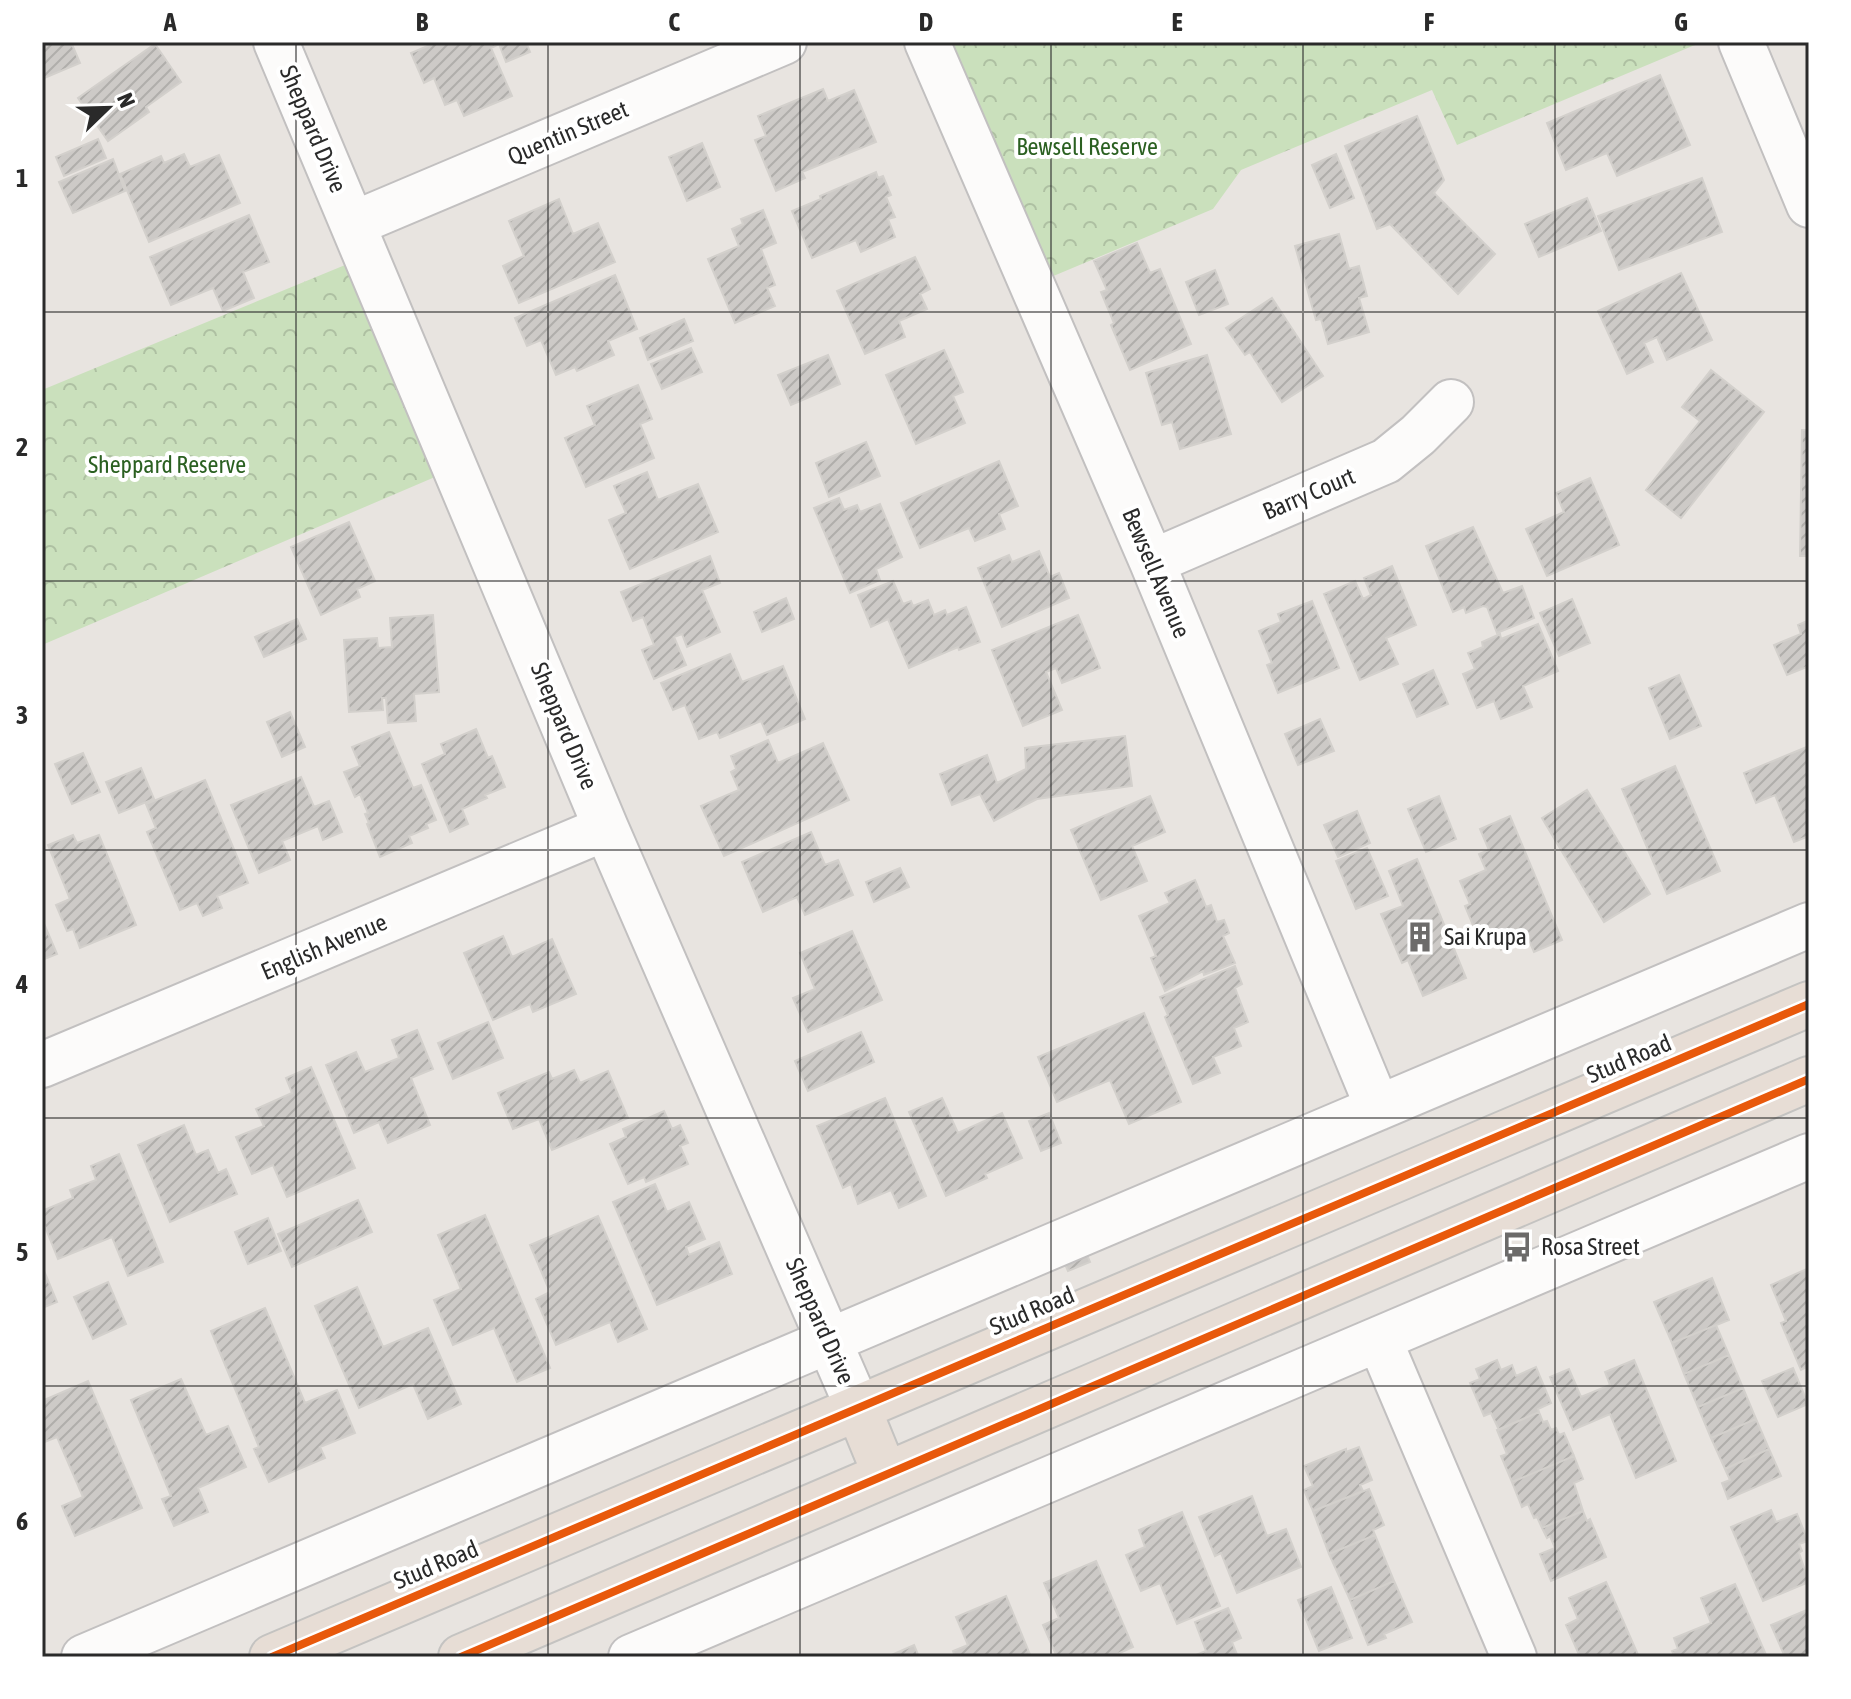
<svg xmlns="http://www.w3.org/2000/svg" width="1851" height="1699" viewBox="0 0 1851 1699" font-family="'Asap Condensed',sans-serif">
<style>
.park{fill:url(#park-crowns)}
.building{fill:url(#building-hatch);stroke:#d3d0cc;stroke-width:2}
.lines{fill:none;stroke-linecap:round;stroke-linejoin:round}
.minor-casing{stroke:#c2c0c0;stroke-width:48}
.highway-casing{stroke:#c4c3c1;stroke-width:48}
.minor{stroke:#fcfbfa;stroke-width:44}
.highway{stroke:#e7ddd5;stroke-width:44}
.cycleway-casing{stroke:#fff;stroke-width:13}
.cycleway{stroke:#e8590c;stroke-width:8}
.grid{fill:none;stroke:#2a2a2a;stroke-width:2;stroke-opacity:0.55}
.labels{text-anchor:middle;stroke-width:8;stroke-linejoin:round;paint-order:stroke}
.street-label{font-size:24px;fill:#2a2a2a;stroke:#fff}
.park-label{font-size:24px;fill:#2b6021;stroke:#fff}
.poi-label{font-size:24px;fill:#2a2a2a;stroke:#fff;text-anchor:start}
.neatline{fill:none;stroke:#2a2a2a;stroke-width:3}
.grid-label{font-size:26px;text-anchor:middle;font-weight:bold;fill:#2a2a2a}
</style>
<defs>
<pattern id="park-crowns" width="20" height="18" patternUnits="userSpaceOnUse" patternTransform="scale(2)"><rect width="20" height="18" fill="#cae0bc"/><path d="M2 6a3 3 0 1 1 6 0M12 15a3 3 0 1 1 6 0" fill="none" stroke="#aec0a2"/></pattern>
<pattern id="building-hatch" width="6" height="6" patternUnits="userSpaceOnUse" patternTransform="scale(2)"><rect width="6" height="6" fill="#cdcac7"/><path d="M-1 1l2-2M0 6l6-6M5 7l2-2" fill="none" stroke="#b0aeab"/></pattern>
</defs>
<rect width="100%" height="100%" fill="#e8e4e0"/>
<path class="park" d="M958 42H1702L1457 145 1432 90 1241 170 1213 209 1032 285 932 53Z
M367 256 456 468 42 645V390Z"/>
<path class="building" d="M45 42H71L80 63 42 79V43Z
M437 42H526L530 52 506 62 499 44 491 48 512 96 464 116 457 100 445 105 434 78 424 83 411 53Z
M155 44 181 82 146 107 149 112 108 141 78 98Z
M1660 75 1690 145 1617 176 1607 153 1566 170 1547 123Z
M823 89 828 101 854 90 876 142 802 172 805 178 776 191 755 140 766 136 758 116Z
M1417 116 1444 180 1434 193 1495 254 1458 294 1390 224 1377 229 1345 146Z
M98 139 106 158 64 176 56 157Z
M702 143 720 187 687 201 669 157Z
M184 154 190 167 219 155 240 203 149 242 120 174 161 156 164 163Z
M1336 154 1354 198 1330 208 1312 165Z
M113 159 125 191 73 213 59 182Z
M876 172 878 178 883 176 891 195 886 197 895 217 888 219 895 237 861 252 856 240 812 258 792 211 821 199 820 196Z
M1702 178 1722 232 1619 270 1598 216Z
M1587 198 1601 231 1539 257 1525 224Z
M559 199 573 234 598 223 615 262 519 303 503 266 524 256 509 221Z
M763 210 776 243 761 249 775 285 767 288 775 306 735 323 708 259 739 246 732 229 743 224 741 219Z
M249 215 269 262 243 272 254 298 223 311 213 288 171 305 150 257Z
M1339 234 1349 269 1359 266 1367 296 1359 298 1369 332 1328 344 1321 319 1316 320 1295 246Z
M1137 243 1150 273 1160 269 1191 344 1130 370 1111 325 1114 323 1101 292 1107 290 1094 261Z
M915 257 930 289 920 294 927 309 899 321 905 337 865 354 837 291Z
M1215 270 1228 304 1199 315 1186 282Z
M1681 273 1712 340 1667 360 1657 337 1644 343 1653 362 1627 374 1598 311Z
M615 275 637 329 608 341 614 355 577 371 575 367 556 375 541 340 527 346 515 318Z
M1272 298 1323 376 1282 402 1250 352 1245 355 1226 328Z
M684 319 693 341 648 360 640 338Z
M691 348 702 372 662 389 651 364Z
M944 350 963 392 953 396 965 423 916 444 886 375Z
M828 355 840 384 791 405 778 375Z
M1207 355 1231 434 1180 449 1172 422 1162 425 1146 373Z
M1711 370 1764 412 1681 518 1646 490 1700 421 1682 407Z
M638 385 652 419 640 424 654 458 586 487 565 438 595 425 587 406Z
M1802 430H1809V556H1800Z
M866 442 880 476 829 497 816 463Z
M999 461 1018 506 999 514 1005 529 975 541 969 528 920 548 901 503Z
M647 472 658 500 698 484 718 532 630 569 609 520 626 513 614 486Z
M1590 478 1619 545 1547 576 1526 529 1564 512 1556 493Z
M839 498 844 510 857 505 860 512 880 504 902 557 876 569 880 580 850 593 814 508Z
M349 522 375 581 357 589 360 597 321 615 291 547Z
M1473 527 1503 593 1522 586 1534 618 1497 633 1487 607 1483 606 1466 613 1464 607 1453 612 1426 546Z
M1039 551 1050 577 1059 573 1069 598 1002 627 978 568 1009 555 1012 562Z
M710 556 720 583 702 590 720 632 687 647 682 634 674 637 686 665 654 679 642 650 654 645 643 617 633 621 621 592Z
M1392 566 1416 625 1386 638 1398 664 1360 680 1324 594 1355 581 1363 599 1371 595 1364 578Z
M893 581 903 604 911 601 913 606 928 600 934 615 945 610 947 615 966 607 980 642 959 650 958 647 909 668 888 619 871 627 858 595Z
M786 598 794 619 762 632 754 612Z
M1572 599 1590 643 1559 656 1540 613Z
M1312 601 1339 668 1278 693 1267 665 1272 663 1259 631 1281 622 1278 614Z
M433 615 439 692 414 694 416 721 388 723 386 698H382L383 710 349 712 344 640 377 638 378 648 392 647 390 618Z
M1078 615 1100 668 1062 683 1056 668 1046 672 1062 710 1023 726 992 650Z
M297 619 306 639 264 657 255 637Z
M1809 620V666L1787 675 1774 645 1801 634 1798 625Z
M1538 624 1558 671 1523 686 1532 707 1501 719 1494 701 1477 708 1463 674 1475 669 1468 653 1483 647 1482 642 1500 634 1501 639Z
M730 654 742 682 783 666 805 719 767 735 761 721 720 738 717 732 699 739 685 705 673 710 661 683Z
M1433 670 1448 704 1417 717 1403 684Z
M1679 675 1701 726 1670 739 1649 688Z
M290 712 305 747 282 757 267 722Z
M1320 719 1334 751 1298 765 1285 734Z
M476 729 488 758 492 756 505 787 485 795 487 798 462 809 468 824 450 832 422 764 445 754 441 744Z
M389 732 413 788 421 785 436 820 426 824 428 828 409 836 412 843 380 857 367 824 369 823 365 814 368 813 360 794 355 797 344 772 360 766 352 747Z
M1125 736 1132 786 1037 799 994 821 980 794 952 805 940 774 987 755 997 783 1026 769 1025 748Z
M768 740 778 763 823 743 849 800 724 856 701 806 739 790 731 772 736 769 731 756Z
M1809 746V836L1794 842 1775 795 1756 803 1744 773Z
M83 753 100 792 72 804 55 764Z
M1675 766 1720 871 1667 894 1622 789Z
M141 768 154 799 119 813 106 782Z
M301 777 314 807 329 801 342 832 323 840 318 826 282 841 290 860 259 873 231 805Z
M205 780 248 883 217 896 222 908 203 916 197 903 180 910 147 832 156 828 146 804Z
M1587 790 1650 894 1604 922 1542 818Z
M1150 796 1165 832 1132 846 1147 881 1101 900 1071 830Z
M1439 796 1456 839 1426 852 1408 809Z
M1357 811 1370 843 1338 857 1324 825Z
M1510 816 1562 940 1534 952 1528 938 1501 950 1495 936 1480 942 1465 906 1470 904 1460 881 1486 870 1479 854 1489 850 1480 829Z
M811 832 825 865 838 860 853 895 805 915 797 897 763 912 742 862Z
M73 835 77 843 99 835 136 925 80 948 73 929 67 931 56 905 70 899 48 845Z
M1367 848 1388 896 1356 909 1336 861Z
M1417 859 1466 978 1423 996 1408 960 1402 963 1381 914 1403 906 1389 871Z
M900 868 909 887 874 902 866 882Z
M1195 880 1206 907 1211 905 1217 922 1224 920 1229 933 1223 936 1235 963 1204 975 1203 971 1165 991 1151 958 1156 956 1139 916 1170 903 1165 893Z
M42 919 57 954 42 960Z
M852 931 882 1000 808 1032 793 998 815 989 800 953Z
M503 936 512 957 552 939 576 994 533 1012 530 1004 493 1020 464 953Z
M1235 966 1242 984 1235 988 1248 1022 1234 1028 1241 1046 1213 1057 1220 1073 1193 1084 1165 1017 1168 1015 1160 997Z
M1144 1013 1181 1102 1129 1124 1110 1080 1057 1102 1038 1057Z
M488 1022 503 1058 453 1079 438 1043Z
M417 1030 433 1069 411 1078 430 1125 388 1143 379 1122 354 1133 326 1065 356 1052 365 1072 399 1058 392 1040Z
M861 1032 874 1062 808 1091 795 1061Z
M311 1067 355 1168 287 1197 273 1165 252 1174 236 1137 264 1126 256 1109 292 1093 286 1078Z
M574 1070 580 1083 608 1071 628 1118 552 1150 539 1119 513 1129 498 1093 549 1072 552 1079Z
M885 1098 926 1196 899 1208 891 1190 858 1204 851 1184 843 1188 817 1126Z
M942 1098 958 1133 1002 1113 1022 1158 985 1174 987 1178 946 1196 909 1112Z
M664 1111 672 1129 680 1125 688 1143 680 1146 688 1164 646 1182 644 1177 628 1184 610 1144 626 1137 623 1129Z
M1049 1113 1061 1143 1041 1151 1029 1121Z
M184 1125 196 1155 208 1150 218 1173 226 1169 237 1194 170 1222 138 1145Z
M119 1154 163 1262 128 1276 112 1237 58 1259 42 1219V1211L73 1198 70 1190 96 1180 91 1166Z
M655 1184 667 1212 689 1202 705 1239 686 1247 689 1255 719 1242 732 1274 657 1305 613 1202Z
M358 1200 372 1232 292 1267 278 1234Z
M485 1215 550 1368 517 1382 494 1328 453 1345 434 1300 461 1289 438 1235Z
M598 1216 647 1329 618 1342 610 1322 556 1345 536 1299 550 1292 530 1245Z
M268 1218 281 1251 248 1264 235 1232Z
M1086 1252 1090 1262 1068 1271 1064 1262Z
M42 1266 57 1302 42 1308Z
M1809 1268V1366L1801 1370 1781 1323 1786 1321 1771 1285Z
M1712 1278 1729 1320 1672 1343 1654 1302Z
M108 1282 126 1324 93 1339 74 1297Z
M357 1287 383 1347 428 1328 461 1404 428 1419 413 1384 359 1408 315 1306Z
M265 1308 305 1403 337 1390 355 1433 320 1447 325 1458 269 1482 254 1449 259 1447 211 1331Z
M1716 1325 1729 1355 1684 1374 1672 1343Z
M1729 1355 1743 1388 1698 1407 1684 1374Z
M1497 1360 1501 1370 1512 1365 1516 1376 1536 1367 1551 1403 1538 1409 1539 1412 1499 1430 1491 1413 1484 1416 1470 1383 1480 1379 1476 1369Z
M1634 1360 1676 1461 1636 1478 1610 1414 1573 1430 1550 1377 1569 1369 1581 1397 1610 1385 1605 1372Z
M1793 1368 1808 1404 1778 1417 1762 1381Z
M181 1379 206 1435 228 1426 246 1467 198 1488 208 1512 174 1526 162 1499 171 1496 131 1400Z
M88 1381 142 1508 75 1536 62 1506 83 1497 57 1437 42 1443V1401Z
M1743 1388 1756 1419 1711 1438 1698 1407Z
M1539 1412 1543 1422 1547 1421 1551 1430 1556 1428 1559 1435 1564 1433 1574 1456 1512 1482 1501 1456 1507 1454 1497 1430Z
M1756 1419 1769 1449 1725 1469 1711 1438Z
M1359 1447 1372 1480 1360 1485 1363 1491 1313 1511 1304 1490 1313 1486 1304 1466 1346 1449V1452Z
M1769 1449 1781 1476 1728 1499 1722 1483 1730 1480 1725 1469Z
M1574 1456 1583 1479 1574 1483 1583 1511 1542 1528 1537 1517 1534 1518 1528 1504 1522 1507 1512 1482Z
M1369 1489 1384 1525 1373 1530 1375 1535 1329 1554 1313 1511Z
M1252 1496 1267 1536 1286 1529 1301 1567 1237 1593 1221 1553 1215 1556 1199 1517Z
M1771 1510 1776 1522 1797 1514 1808 1541 1799 1544 1802 1551 1799 1553 1809 1582 1763 1601 1731 1527Z
M1583 1511 1587 1521 1590 1519 1606 1557 1551 1581 1540 1554 1555 1548 1550 1536 1547 1538 1542 1528Z
M1182 1512 1220 1606 1177 1624 1160 1583 1141 1591 1126 1555 1145 1547 1139 1530Z
M1375 1535 1394 1581 1350 1600 1329 1554Z
M1096 1561 1133 1647 1111 1657H1057L1043 1625 1059 1618 1044 1583Z
M1394 1581 1412 1622 1384 1634 1386 1638 1368 1645 1350 1600Z
M1606 1582 1639 1657H1580L1566 1625 1578 1619 1569 1598Z
M1735 1584 1767 1657H1675L1672 1651 1678 1649 1674 1638 1711 1623 1701 1598Z
M1331 1587 1352 1638 1319 1651 1298 1600Z
M1006 1596 1031 1657H955L953 1651 968 1645 956 1617Z
M1228 1608 1241 1638 1232 1642 1238 1657H1191L1206 1651 1195 1622Z
M1809 1609V1657H1785L1771 1625Z
M914 1645 919 1657H887Z"/>
<g class="lines">
<g class="minor-casing">
<path id="minor" d="M276 42 606 828 858 1408
M927 42 1152 562 1378 1108
M1741 42 1809 205
M353 224 784 42
M1152 562 1386 461 1418 435 1451 402
M42 1065 606 828
M1379 1339 1514 1657
M84 1657 1809 925
M631 1657 1809 1156"/>
</g>
<g class="highway-casing">
<path id="highway" d="M858 1408 885 1474
M272 1657 1809 1004
M461 1657 1809 1079"/>
</g>
<use href="#minor" class="minor"/>
<use href="#highway" class="highway"/>
<g class="cycleway-casing">
<path id="cycleway" d="M272 1657 1809 1004
M461 1657 1809 1079"/>
</g>
<use href="#cycleway" class="cycleway"/>
</g>
<path class="grid" d="M296 42V1657M548 42V1657M800 42V1657M1051 42V1657M1303 42V1657M1555 42V1657M42 312H1809M42 581H1809M42 850H1809M42 1118H1809M42 1386H1809"/>
<defs>
<g id="building-bare" transform="scale(2.4)"><path d="M-4-6H4V6H1V3H-1V6H-4ZM-2.5-4.3h1.7v1.8h-1.7ZM.8-4.3h1.7v1.8H.8ZM-2.5-1h1.7V.8h-1.7ZM.8-1h1.7V.8H.8Z" fill="#6c6b6a" stroke="#fff" stroke-width="2.5" paint-order="stroke"/></g>
<g id="bus-bare" transform="scale(2.4)"><path d="M-5-6H5V4H4V6H2V4H-2V6H-4V4H-5ZM-3.5-4V0h7V-4ZM-3.5 1.2v1.5H-2V1.2ZM2 1.2v1.5H3.5V1.2Z" fill="#6c6b6a" stroke="#fff" stroke-width="2.5" paint-order="stroke"/></g>
</defs>
<g fill-rule="evenodd">
<use href="#building-bare" x="1420" y="937"/>
<use href="#bus-bare" x="1517" y="1247"/>
</g>
<g class="labels">
<g class="street-label">
<text transform="translate(313 129) rotate(67)" y="8">Sheppard Drive</text>
<text transform="translate(568 133) rotate(-23)" y="8">Quentin Street</text>
<text transform="translate(1309 494) rotate(-23)" y="8">Barry Court</text>
<text transform="translate(1156 573) rotate(67)" y="8">Bewsell Avenue</text>
<text transform="translate(564 726) rotate(67)" y="8">Sheppard Drive</text>
<text transform="translate(324 947) rotate(-23)" y="8">English Avenue</text>
<text transform="translate(1629 1059) rotate(-23)" y="8">Stud Road</text>
<text transform="translate(1032 1311) rotate(-23)" y="8">Stud Road</text>
<text transform="translate(820 1321) rotate(66)" y="8">Sheppard Drive</text>
<text transform="translate(436 1565) rotate(-23)" y="8">Stud Road</text>
</g>
<g class="park-label">
<text x="1087" y="155">Bewsell Reserve</text>
<text x="167" y="473">Sheppard Reserve</text>
</g>
<g class="poi-label">
<text x="1444" y="945">Sai Krupa</text>
<text x="1541" y="1255">Rosa Street</text>
</g>
</g>
<rect width="1851" height="1699" fill="none" stroke="#ffffff" stroke-width="88"/>
<g transform="translate(108 108) rotate(67)" stroke="#ffffff" stroke-width="6" paint-order="stroke">
<path d="M0-6L14 30L0 20L-14 30Z" fill="#2a2a2a"/>
<text y="-12" font-size="22" font-weight="bold" text-anchor="middle" fill="#2a2a2a">N</text>
</g>
<rect x="44" y="44" width="1763" height="1611" class="neatline"/>
<g class="grid-label">
<text x="170" y="31">A</text>
<text x="422" y="31">B</text>
<text x="674" y="31">C</text>
<text x="926" y="31">D</text>
<text x="1177" y="31">E</text>
<text x="1429" y="31">F</text>
<text x="1681" y="31">G</text>
<text x="22" y="187">1</text>
<text x="22" y="456">2</text>
<text x="22" y="724">3</text>
<text x="22" y="993">4</text>
<text x="22" y="1261">5</text>
<text x="22" y="1530">6</text>
</g>
</svg>
